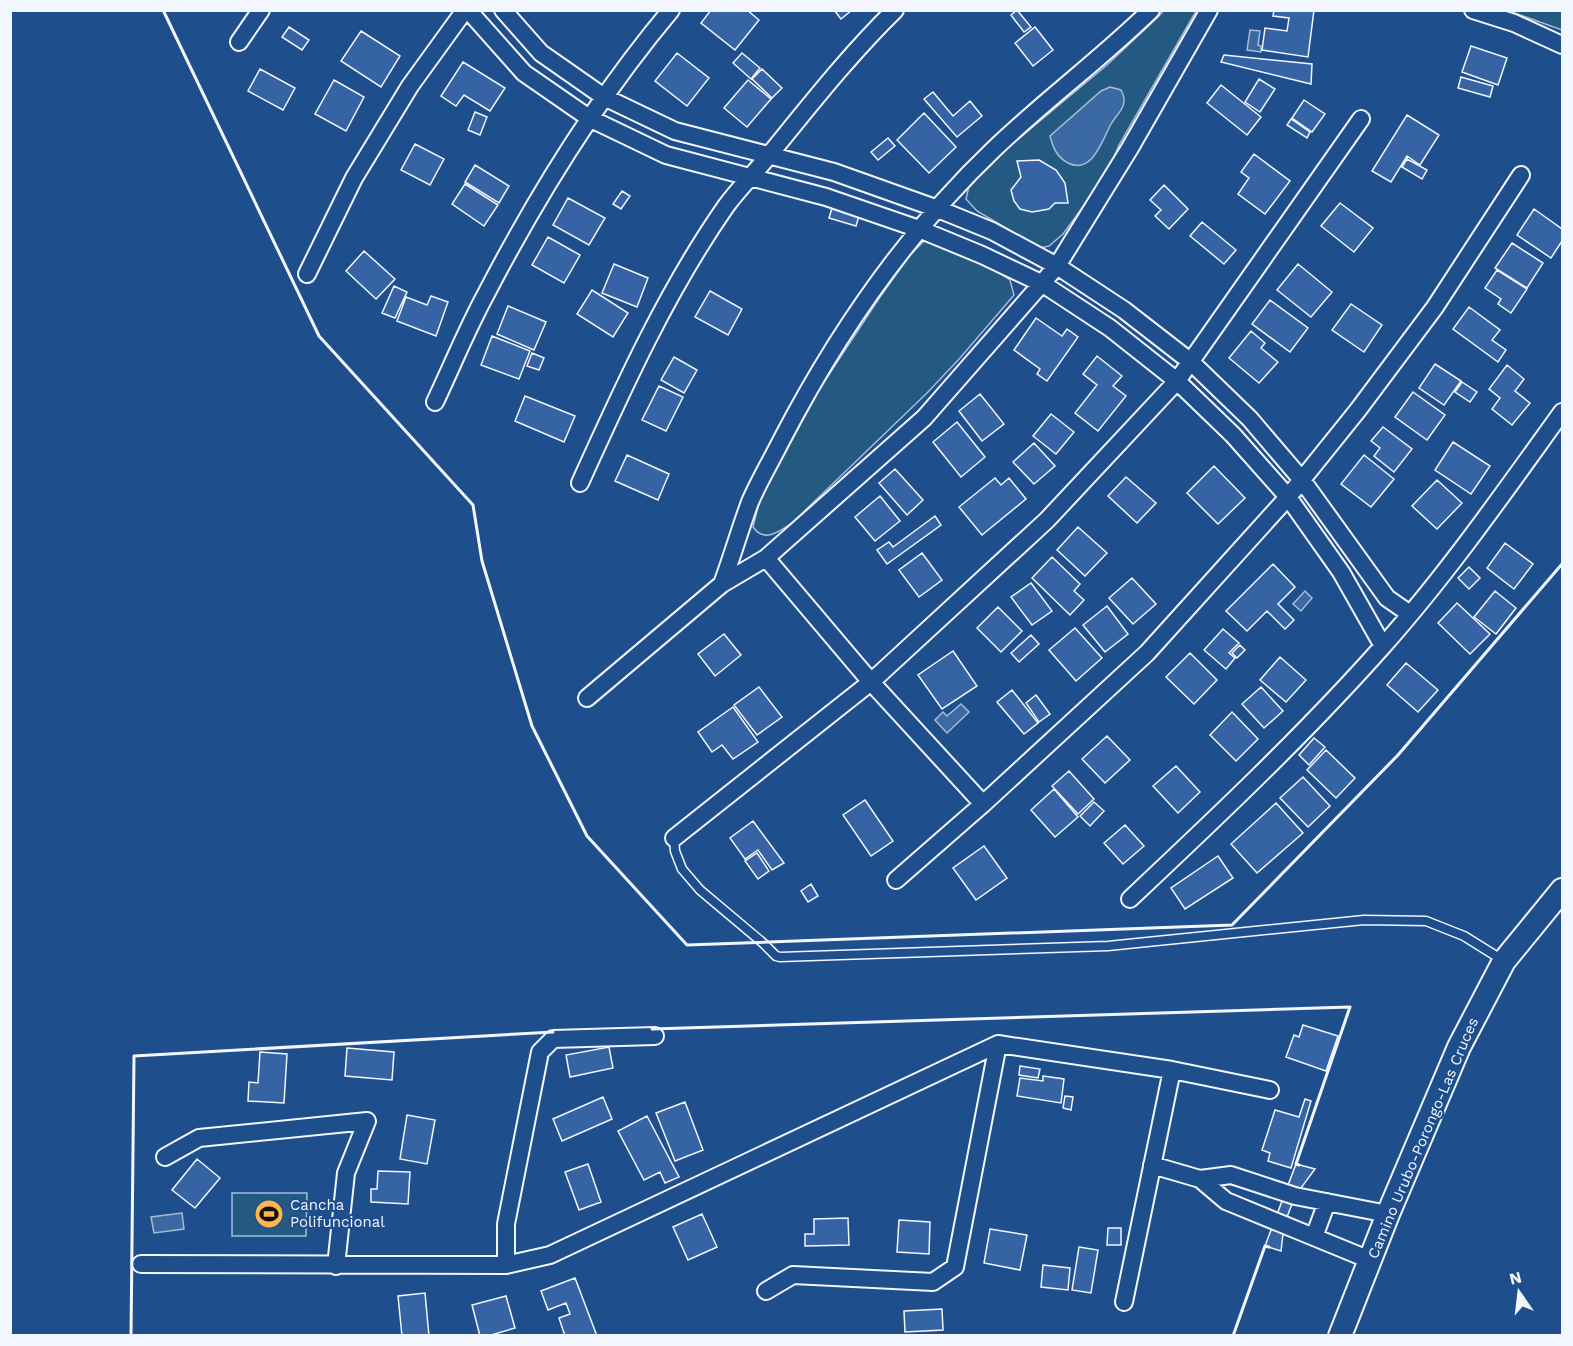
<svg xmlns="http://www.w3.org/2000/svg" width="1573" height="1346" viewBox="0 0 1573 1346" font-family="'Work Sans',sans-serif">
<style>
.green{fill:#245a82;stroke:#a8bbd7;stroke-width:1.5}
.water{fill:#3b69a3;stroke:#a8bbd7;stroke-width:1.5}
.building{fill:#3563a3;stroke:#f2f6ff;stroke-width:1.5}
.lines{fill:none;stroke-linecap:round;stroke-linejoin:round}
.service-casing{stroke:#f2f6ff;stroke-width:11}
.minor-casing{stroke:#f2f6ff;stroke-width:20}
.secondary-casing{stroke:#f2f6ff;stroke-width:26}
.service{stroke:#1f4e8c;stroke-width:8}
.minor{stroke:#1f4e8c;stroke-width:16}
.secondary{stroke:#1f4e8c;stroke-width:22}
.wall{stroke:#f2f6ff;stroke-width:3}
.labels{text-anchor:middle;stroke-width:4.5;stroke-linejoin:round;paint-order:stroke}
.street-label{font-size:15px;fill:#f2f6ff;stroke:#1f4e8c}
.poi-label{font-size:15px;fill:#f2f6ff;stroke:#1f4e8c;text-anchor:start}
</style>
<rect width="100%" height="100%" fill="#1f4e8c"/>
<path class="green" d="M1163 11H1196L1119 145 1107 174 1063 234 1049 246 1040 248 977 211 966 199 969 186 999 155 1107 65 1159 16Z
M1509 11H1562V30Z
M924 241C953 247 985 263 1010 280L1014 295 960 358 927 393 792 523C779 532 764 543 753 527L760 499 820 388 880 297 910 255Z
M232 1193H307L306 1236H232Z"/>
<path class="water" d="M1250 30 1260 31 1258 45 1261 46V52L1247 50Z
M1110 87 1121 90C1122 92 1124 97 1124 99 1125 109 1116 115 1111 124 1102 141 1092 175 1068 163 1057 157 1053 148 1050 136L1101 91Z
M1305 591 1312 598 1301 611 1293 604Z
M961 704 969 712 947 733 935 720 943 712 947 716Z
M182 1213 184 1229 154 1233 151 1217Z"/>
<path class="building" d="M711 10H747L759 20 735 50 701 23Z
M834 10H852L841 19Z
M1017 10 1031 27 1024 32 1011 15Z
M1274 10H1314L1308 57 1262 50 1265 28 1287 31 1289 18 1273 16Z
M289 27 309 40 302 50 282 37Z
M1035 27 1053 50 1033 66 1015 43Z
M361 31 400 56 381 87 341 61Z
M1471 46 1507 58 1498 85 1462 72Z
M677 53 709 78 687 106 655 81Z
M742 53 760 68 751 79 733 63Z
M1224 55 1312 64 1311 84 1221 62Z
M463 62 505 88 490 111 464 95 456 106 441 96Z
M260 69 295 88 283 110 248 91Z
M762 69 782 88 772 98 752 79Z
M1461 77 1493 86 1490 97 1458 88Z
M1259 79 1275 89 1260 112 1245 102Z
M334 80 364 97 346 131 315 114Z
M748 80 771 99 747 127 724 108Z
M1221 85 1261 117 1247 135 1207 103Z
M933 92 953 116 970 101 982 116 957 137 924 99Z
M1304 100 1325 114 1312 132 1292 118Z
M475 112 487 117 480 135 468 130Z
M924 113 956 147 929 173 897 140Z
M1407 115 1439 135 1420 165 1407 156 1391 182 1372 171Z
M1291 119 1310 132 1307 138 1287 125Z
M888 138 895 146 878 160 871 152Z
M415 144 444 159 430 185 401 170Z
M1254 154 1290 181 1265 214 1238 194 1249 178 1241 172Z
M1407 159 1427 170 1422 179 1402 167Z
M1039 160 1056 170 1065 183 1068 203H1055L1049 209 1032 212 1020 209 1014 201 1011 190 1021 177 1017 161Z
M475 165 509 186 499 203 465 182Z
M465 184 498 205 484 226 452 204Z
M1164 185 1188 209 1169 229 1155 216 1161 210 1150 200Z
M622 191 630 196 621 209 613 204Z
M568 198 605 218 589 245 553 225Z
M1340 203 1373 228 1354 252 1321 226Z
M832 208 859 216 856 226 829 218Z
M1534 209 1562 229V241L1551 258 1517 235Z
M1202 222 1236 250 1224 264 1190 236Z
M548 237 580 255 564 283 532 265Z
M1512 243 1543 263 1527 288 1495 268Z
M364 251 395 279 376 299 346 271Z
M614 264 648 278 637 307 602 293Z
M1298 264 1332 292 1311 317 1277 290Z
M1497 270 1527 289 1511 313 1498 304 1501 299 1485 288Z
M394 286 407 292 395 318 382 313Z
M592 290 628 313 613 337 577 314Z
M710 291 742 309 728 335 695 317Z
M431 296 448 302 436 336 397 321 406 297 427 305Z
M1270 300 1308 328 1290 352 1252 324Z
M1351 304 1382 325 1364 352 1332 330Z
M508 306 546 322 534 350 497 334Z
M1469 307 1500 330 1492 340 1506 350 1498 362 1453 329Z
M1036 318 1062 336 1067 329 1078 337 1047 381 1037 374 1040 369 1014 350Z
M1251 331 1265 343 1261 348 1278 362 1259 383 1229 358Z
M492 336 530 351 519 379 481 365Z
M532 353 544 358 539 370 527 366Z
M1097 356 1122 376 1113 386 1126 396 1098 431 1075 413 1097 385 1083 374Z
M674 357 697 370 684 393 661 380Z
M1435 364 1461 381 1444 405 1419 388Z
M1507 365 1524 379 1515 391 1530 403 1512 425 1492 409 1500 398 1489 389Z
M1462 382 1477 392 1470 402 1455 392Z
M659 386 683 397 666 431 642 420Z
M1413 392 1445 415 1427 440 1395 417Z
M980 394 1004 424 982 441 959 411Z
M525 396 575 416 564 442 515 421Z
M1051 414 1074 432 1056 454 1033 436Z
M957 422 985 457 961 477 933 442Z
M1383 427 1412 449 1394 472 1374 456 1380 448 1371 441Z
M1453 442 1490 466 1471 494 1435 470Z
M1034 443 1055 466 1034 484 1013 462Z
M627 455 669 474 658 500 615 481Z
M1364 455 1394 479 1371 507 1341 484Z
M1214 466 1245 498 1218 524 1187 493Z
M895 469 923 500 907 515 879 483Z
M1126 477 1156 503 1137 523 1108 496Z
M995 478 1001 485 1009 478 1026 499 982 535 959 507Z
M1437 480 1462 503 1437 529 1412 506Z
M880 496 900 521 875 541 855 517Z
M935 516 941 525 887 564 877 550 889 542 893 547Z
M1078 527 1107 553 1085 576 1057 550Z
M1505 543 1533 564 1514 589 1487 568Z
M922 553 942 580 919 597 899 570Z
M1052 557 1080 584 1074 591 1084 600 1070 615 1032 578Z
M1273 564 1295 587 1278 604 1294 620 1285 629 1267 611 1247 631 1226 611Z
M1469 567 1480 578 1469 589 1458 578Z
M1132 578 1156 604 1133 624 1109 598Z
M1031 583 1052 611 1032 625 1011 597Z
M1495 591 1516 608 1496 634 1474 617Z
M1457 603 1490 634 1470 654 1438 623Z
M1107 606 1128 634 1105 652 1083 625Z
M998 607 1022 631 1001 652 977 628Z
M1075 628 1102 658 1076 681 1049 650Z
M1223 629 1239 643 1229 653 1235 658 1226 669 1204 650Z
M724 634 741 655 715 676 698 654Z
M1031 635 1039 644 1019 662 1011 653Z
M1240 645 1245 650 1237 658 1232 653Z
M953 651 977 686 942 709 918 675Z
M1190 653 1217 680 1194 704 1166 677Z
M1280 657 1306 680 1286 702 1260 680Z
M1406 663 1438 690 1418 712 1387 685Z
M759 687 782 717 757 735 734 705Z
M1261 687 1283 711 1264 728 1242 704Z
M1012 690 1038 723 1024 734 997 702Z
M1036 695 1050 714 1039 722 1026 703Z
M733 707 758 742 733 759 722 745 712 752 698 732Z
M1232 712 1258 739 1236 761 1210 735Z
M1107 736 1130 760 1105 783 1082 759Z
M1314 738 1325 747 1309 765 1299 755Z
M1326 750 1355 778 1336 798 1307 770Z
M1176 766 1200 792 1178 813 1153 786Z
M1069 771 1094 799 1078 814 1052 786Z
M1303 777 1330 806 1308 827 1280 798Z
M1054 789 1078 817 1055 837 1031 810Z
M865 800 893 841 871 856 843 815Z
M1094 802 1104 811 1090 826 1080 816Z
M1276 803 1303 833 1257 873 1231 844Z
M753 821 784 863 772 870 758 850 745 859 730 838Z
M1125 825 1144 846 1123 864 1104 843Z
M984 846 1007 878 976 900 953 868Z
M757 853 769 871 758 879 745 861Z
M1218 856 1233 878 1185 909 1171 888Z
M811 884 818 896 808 902 801 891Z
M1303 1025 1338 1036 1326 1071 1286 1057 1294 1035 1299 1037Z
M609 1047 613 1068 570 1077 566 1055Z
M347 1048 394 1052 392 1080 345 1076Z
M260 1052 287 1054 284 1103 248 1101 249 1082 258 1083Z
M1020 1066 1040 1069 1038 1078 1019 1075Z
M1043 1076 1064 1079 1061 1103 1017 1096 1020 1078 1043 1081Z
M1065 1096 1073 1097 1071 1110 1063 1108Z
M603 1097 612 1119 562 1141 553 1119Z
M1305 1099 1311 1101 1291 1168 1268 1161 1270 1153 1262 1150 1275 1110 1299 1117Z
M685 1102 703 1150 675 1161 656 1113Z
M407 1115 435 1120 427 1164 400 1159Z
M647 1116 679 1177 665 1183 660 1172 644 1180 618 1131Z
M197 1159 220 1178 195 1208 172 1190Z
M588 1164 601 1202 579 1210 565 1172Z
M1296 1164 1315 1169 1295 1196 1284 1225 1281 1251 1265 1246Z
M378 1171 410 1172 408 1204 371 1202V1189H377Z
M702 1214 717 1247 688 1260 673 1227Z
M848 1218 849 1245 805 1246V1234H814V1219Z
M899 1220 930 1222 929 1254 897 1252Z
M1108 1228H1121V1245H1107Z
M990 1229 1027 1235 1020 1270 984 1263Z
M1079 1247 1098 1250 1091 1293 1072 1290Z
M1043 1265 1070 1268 1068 1290 1041 1287Z
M575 1278 597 1336H565L559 1318 570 1314 566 1303 548 1310 541 1291Z
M425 1293 429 1336H402L398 1296Z
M506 1296 515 1328 488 1336H480L472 1305Z
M942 1309 943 1330 905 1332 904 1311Z"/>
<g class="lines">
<g class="service-casing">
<path id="service" d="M674 838 675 851 682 869 700 890 763 943 776 956 780 957 1108 946 1364 920 1426 921 1464 936 1504 961"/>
</g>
<g class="minor-casing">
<path id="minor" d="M468 10 524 73 589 118 666 155 826 197 919 229 982 255 1043 284 1110 328 1177 381 1233 435 1288 497 1341 572 1383 646
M503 10 541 53 604 97 675 131 834 172 938 209 992 231 1057 266 1124 310 1191 362 1250 419 1302 480 1387 598 1410 614
M1473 10 1514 23 1562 45
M239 42 261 10
M307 274 354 178 410 86 465 10
M435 402C452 366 467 329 486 294 538 194 598 97 671 10
M580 483C623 388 666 292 726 206 739 188 756 172 770 154 810 105 849 55 895 10
M766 558 871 682 983 804
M722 584C732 557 740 529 750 502 759 481 771 461 781 441 836 335 907 232 994 149 1045 100 1101 59 1151 10
M587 698 722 584 766 558 924 418 1057 266 1130 148 1209 10
M674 838 871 682 1047 520 1177 381 1361 119
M896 880 983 804 1147 653 1288 497 1358 410 1435 307 1521 175
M1130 899C1216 818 1304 735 1383 646 1448 573 1505 491 1562 412
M165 1157 199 1138 367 1121 346 1173 336 1266
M1152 1165 1200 1179 1231 1175 1295 1196 1388 1214
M1200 1179 1226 1201 1370 1260
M1314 1237 1327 1202
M141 1264 506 1265 550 1255 998 1044 1172 1070 1270 1090
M506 1265V1224L540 1052 553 1039 655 1036
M766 1291 793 1275 933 1282 955 1267 998 1044
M1124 1302 1172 1070"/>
</g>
<g class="secondary-casing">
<path id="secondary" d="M1340 1336 1388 1214 1459 1047 1504 961 1562 890"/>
</g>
<use href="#service" class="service"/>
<use href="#minor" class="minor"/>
<use href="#secondary" class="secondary"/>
<path class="wall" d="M163 10 319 336 473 505 482 561 532 726 587 836 687 945 1232 925 1398 755 1562 564
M652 1029 1350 1007 1296 1164 1299 1165
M131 1336 134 1056 553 1032
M1233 1336 1265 1246 1269 1247"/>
</g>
<defs>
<g id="stadium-disc" transform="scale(1.5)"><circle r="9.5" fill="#ffb74d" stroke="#1f4e8c"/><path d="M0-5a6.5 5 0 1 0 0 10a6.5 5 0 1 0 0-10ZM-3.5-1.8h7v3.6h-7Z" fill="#111"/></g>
</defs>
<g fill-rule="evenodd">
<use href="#stadium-disc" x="269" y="1214"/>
</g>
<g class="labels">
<g class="street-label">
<text transform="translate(1423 1138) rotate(-67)" y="5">Camino Urubo-Porongo-Las Cruces</text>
</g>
<g class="poi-label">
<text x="290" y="1210">Cancha<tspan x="290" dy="17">Polifuncional</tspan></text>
</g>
</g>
<rect width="1573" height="1346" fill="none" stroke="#f2f6ff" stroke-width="24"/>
<g transform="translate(1519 1292) rotate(346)" stroke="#1f4e8c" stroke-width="4.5" paint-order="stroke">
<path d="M0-4.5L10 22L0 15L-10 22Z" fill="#f2f6ff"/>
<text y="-9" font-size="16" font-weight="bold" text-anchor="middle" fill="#f2f6ff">N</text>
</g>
</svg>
